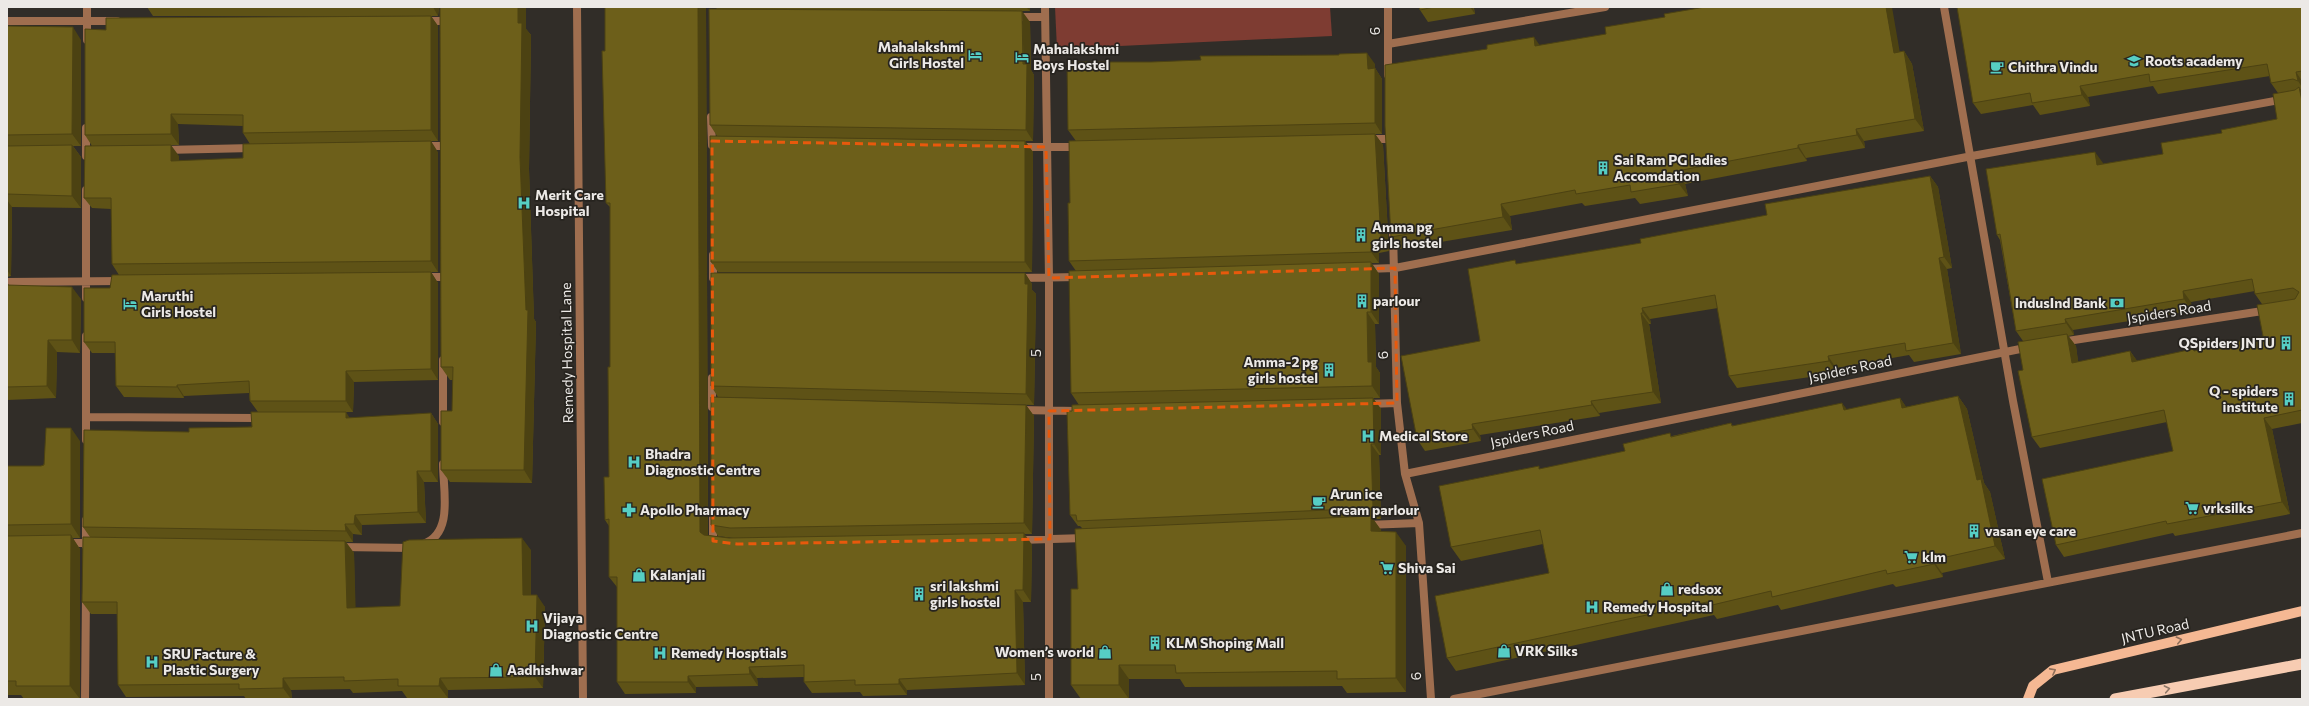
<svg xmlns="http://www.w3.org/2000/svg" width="2309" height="706" viewBox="0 0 2309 706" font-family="Commissioner,sans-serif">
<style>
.green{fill:#7e3c32}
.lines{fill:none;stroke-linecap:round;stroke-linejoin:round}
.minor{stroke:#9f6e4f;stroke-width:8}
.primary{stroke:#f5b893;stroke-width:10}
.trunk{stroke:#f7ccb2;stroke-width:11}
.wall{fill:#5e5216;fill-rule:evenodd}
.shaded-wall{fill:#4c4212}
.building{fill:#6d5f1a;stroke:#4c4212}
.oneway{stroke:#8e6e59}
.oneway2{stroke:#8f7868}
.marked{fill:none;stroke:#e8590c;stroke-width:3;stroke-dasharray:8 5;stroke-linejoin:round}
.labels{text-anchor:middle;stroke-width:3.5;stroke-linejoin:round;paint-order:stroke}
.street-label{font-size:14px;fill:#ece9e6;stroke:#27241f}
.poi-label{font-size:14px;font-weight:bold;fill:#ece9e6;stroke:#27241f;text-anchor:start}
</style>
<rect width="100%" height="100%" fill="#312d28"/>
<path class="green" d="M1055 7H1330L1332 36 1057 49Z"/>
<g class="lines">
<path class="minor" d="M577 7 583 699
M1045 7 1049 278V699
M1388 7V75
M1944 7 2013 401 2048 582
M1016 17H1044
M7 21H117
M424 21H444
M87 40V7
M1388 44 1605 7
M711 117 712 145
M1369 139H1388
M424 146H444
M1019 147H1080
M164 150 253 148
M86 156V128
M86 190V298
M1393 231 1397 403 1405 474 1419 523 1431 699
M713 255V278
M1365 269 1395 268 1972 156 2302 96
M424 277H443
M1019 278 1079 277
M7 282 121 281
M2061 342 2269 310
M1367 404 1397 403
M712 407V378
M1019 410 1077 411
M86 417 262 418
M443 422V360
M86 440V336
M1405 474 2030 347
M713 518V541L719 542
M1366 525 1419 523
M1019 540 1085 538
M66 543H92
M423 544C454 534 443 490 443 464
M86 546V520
M340 547 412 548
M85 699 86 596
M1454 699 2302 533"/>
<path class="primary" d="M2028 699 2033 686 2053 670 2302 611"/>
<path class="trunk" d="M2115 699 2302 664"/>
</g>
<path class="wall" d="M147 7H439L438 16H153Z
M440 7H526V29L531 35 529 169 534 319 536 322 532 483 450 482 441 470 452 411 453 380H450L441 367Z
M605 7H706L708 535 729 538H733L718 536 711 525 1026 405 1034 416 1032 534H1024L1032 545 1031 602H1023L1025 685 907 690V695L863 696 860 692 812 693 804 682V677L757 678 758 686 696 687V693L625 694 617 682V587L609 577V526L605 520 609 477 610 367V207L606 203 605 51Z
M715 7H1030V11L717 9Z
M1419 7H1480L1474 8 1475 14 1428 22 1420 10Z
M2302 7V423L2272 429 2290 514 2175 536 2173 533 2064 557 2056 545 2173 451 2167 422 2040 448 2032 437 2023 370V341L2016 331 2000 240 1997 235 2103 164 2163 154 2222 133 2277 119 2278 93 2271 83 2270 76 2158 94 2153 86 2088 97 2090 106 2040 115 2033 105 1981 114 1973 103ZM2255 291V294L2262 304 2263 336 2195 351 2137 361 2130 351 2078 362 2076 346 2068 336 2074 335 2073 330 2192 311 2191 302Z
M431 16 438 26V141L250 144 243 133V126L178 124 179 145 92 146 85 135 106 30Z
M1030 22 1031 70 1034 75 1033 141 717 136 710 125Z
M7 26 81 40V146H73L81 157V208L12 207 11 276 7 277Z
M1540 46 1900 52 1904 51 1912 64 1924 131 1864 141 1865 148 1806 158 1807 161 1685 184 1688 196 1640 204 1635 198 1585 206 1582 203 1510 216 1512 230 1399 249 1391 237Z
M1375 64V68L1382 79V134H1375L1383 145 1389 251 1379 253V263H1371L1379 274V324H1375L1376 367 1380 373V398H1373L1381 409V455H1379L1381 519H1373L1381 530V531L1406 546V692L1347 693 1342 686 1185 687 1180 679H1129V699H1081L1071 685 1082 528 1080 526H1078L1070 515 1072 411 1079 405 1071 393 1076 271 1069 261 1070 203 1076 141 1068 130Z
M1025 141 1033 152 1032 272H718L711 262Z
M438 152V272H431L438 283V380L354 382 353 412H258L250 401 249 393 184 396V398L124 397 116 386 115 353H92L84 342 110 288 119 275 112 264 111 209 92 208 84 198 179 156V161Z
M1930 176 1938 187 1952 268 1947 269 1961 354 1914 362 1909 355 1836 368 1837 373 1737 388 1729 376 1718 308 1650 319 1651 324H1649L1661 403 1599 413 1600 416 1480 435 1481 441 1425 451 1417 439 1480 341 1517 264 1641 243 1767 215Z
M1025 273 1032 284V290L1036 294 1034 405 718 397 711 386Z
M7 282 9 285 81 299 80 353 57 352 56 398 7 400Z
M1958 396 1967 409 1984 483 1990 492 2005 559 1942 573 1943 577 1896 587 1893 584 1781 610 1778 605 1717 619 1714 615 1456 671 1447 658 1549 573 1543 544 1461 561 1451 547 1541 469 1625 451 1672 436 1731 423 1733 426 1847 410 1900 398 1906 407Z
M431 413 438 424V482H424L426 523 362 525V535L353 534V542H346L354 553 355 608 400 606 531 550V595L545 607 543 688 448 690V698H407L402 691 353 693 350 689 291 690 292 699H246L244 696 126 697 118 685 117 614H91L82 602 90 537 83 527 189 432 349 418Z
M80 441V538H72L80 549V699H24L21 695H7V466H41Z"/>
<path class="shaded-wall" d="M433 7H439L438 16Z
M518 7H526V29L531 35 529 169 534 319 536 322 532 483 524 470 526 310 520 157Z
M698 7H706L708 543 700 532Z
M1026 7H1030V11Z
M1470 7H1473L1475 14Z
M1886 7H1892L1902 65 1894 53Z
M1022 11 1030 22 1031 70 1034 75 1033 141 1026 130Z
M431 16 438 26V141L431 130Z
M73 27 81 40V146L72 134Z
M1534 37 1543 50 1535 46Z
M1904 51 1912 64 1924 131 1915 119Z
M1367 53 1375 64V68L1382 79V134L1375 123 1368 69Z
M2296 72 2302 81V87L2298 81Z
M2080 86 2088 97 2090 106 2082 95Z
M2299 87 2302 91V101Z
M171 114 178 124 179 145 171 134Z
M1856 129 1864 141 1865 148 1857 135Z
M1375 134 1383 145 1389 251 1381 240Z
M431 141 438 152V272L431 261Z
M1025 141 1033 152 1032 272 1025 262Z
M72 145 81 157V208L72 196Z
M171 145 179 156V172L171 161Z
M1798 145 1806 158 1807 161 1798 148Z
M2095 152 2103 163 2105 176 2097 165Z
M1677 171 1685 184 1688 196 1679 184Z
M1930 176 1938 187 1952 268 1944 257Z
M7 200 12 207 11 276 7 270Z
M1501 204 1510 216 1512 230 1503 217Z
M1371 242 1379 253V263L1371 252Z
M1939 258 1947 269 1961 354 1953 343Z
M1371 262 1379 274V324L1371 312Z
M431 272 438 283V380L431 369Z
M1025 273 1032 284V290L1036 294 1034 405 1026 394Z
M72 287 81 299 80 353 72 340Z
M2183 291 2191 302 2192 311 2184 299Z
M1642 308 1650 319 1651 324 1643 313Z
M1367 312 1375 324 1376 367 1380 373V398L1372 386 1368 362Z
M1641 313 1649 324 1661 403 1653 392Z
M2065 319 2073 330 2074 335 2066 323Z
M2067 334 2076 346 2080 375 2072 363Z
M48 340 57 352 56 398 47 386Z
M2130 351 2138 362H2132Z
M1828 356 1836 368 1837 373 1829 361Z
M346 371 354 382 353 412 346 401Z
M177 385 184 396V398L177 387Z
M1958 396 1967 409 1984 483 1990 492 2005 559 1995 546 1977 480Z
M1373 398 1381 409V455L1374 444Z
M1900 398 1909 411 1902 408Z
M1591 401 1599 413 1600 416 1592 405Z
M1842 403 1852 416 1844 410Z
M1026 405 1034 416 1032 534 1024 523Z
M346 412 353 423 346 418Z
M431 413 438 424V482L431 471Z
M2264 418 2272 429 2290 514 2282 502Z
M1472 424 1480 435 1481 441 1473 429Z
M71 428 80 441V538L71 524Z
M1371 444 1379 455 1381 519 1373 508Z
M417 471 424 482 426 523 418 512Z
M355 515 362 525V535L354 524Z
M1371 516 1381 530V546L1371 531Z
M345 524 353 534V542L346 531Z
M1396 532 1406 546V692L1396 678Z
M1024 533 1032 545 1031 602 1023 590Z
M71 535 80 549V699L70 686Z
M522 538 531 550V607L523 595Z
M345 541 354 553 356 620 347 608Z
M1933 560 1942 573 1943 577 1934 564Z
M1015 590 1023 602 1025 685 1017 673Z
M537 595 545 607 543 688 535 677Z
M1119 665 1129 679V699L1119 685Z
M749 667 757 678 758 686 750 674Z
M688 676 696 687V693L688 682Z
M283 678 291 690 292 699H291L283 688Z
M440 678 448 690V698L439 686Z
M899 679 907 690V695L899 684Z"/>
<path class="building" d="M440 7H518V23H522L520 157 526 310H528L524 470H441V411H452L453 367H441Z
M605 7H698L700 532 704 535 729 538 1024 533 1023 590H1015L1017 673 899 679V684L855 685V680L804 682V665L749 667 750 674 688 676V682H617V577H609V519L605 520 604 477H609L608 367H610V203H606L602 51H605Z
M1419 7H1434L1420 10Z
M1705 7H1886L1894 53 1904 51 1915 119 1856 129 1857 135 1798 145V148L1677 171 1679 184 1631 192 1630 185 1576 194 1575 190 1501 204 1503 217 1391 237 1385 126V65L1487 49V45L1534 37 1535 46 1606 34 1605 27 1665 17 1664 14Z
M1957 7H2302V71L2296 72 2298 81 2293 79 2271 83 2267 64 2150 82 2149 74 2080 86 2082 95 2032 103 2030 93 1973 103Z
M709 9 1022 11 1023 64H1027L1026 130 710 125Z
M431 16V130L243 133V115L171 114V134L85 135V29L106 30V18Z
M7 26 73 27 72 134 7 135Z
M1367 53 1368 69 1375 68V123L1068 130 1067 62H1151L1201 60 1200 56 1339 55V54Z
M2299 87 2302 101V410L2264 418 2282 502 2167 524 2166 521 2056 545 2042 479 2173 451 2164 410 2032 437 2018 371 2023 370 2018 342 2067 334 2072 363 2130 351 2132 362 2193 349 2194 351 2263 336 2257 305 2295 299 2299 292 2293 288 2255 294 2252 279 2183 291 2184 299 2065 319 2066 323 2016 331 2000 234 1997 235 1986 169 2095 152 2097 165 2163 154 2161 143 2222 133 2221 130 2277 119 2273 94 2295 90Z
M1375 134 1381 240 1371 242V252L1069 261 1068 203H1070L1069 141Z
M710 136 1025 141V262H711Z
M431 141V261L112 264 111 198H84L85 146 171 145V161L243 158V144Z
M72 145V196L7 194V146Z
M1930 176 1944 257 1939 258 1953 343 1906 351 1905 343 1828 356 1829 361 1729 376 1715 295 1642 308 1643 313H1641L1653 392 1591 401 1592 405 1472 424 1473 429 1417 439 1401 356 1480 341 1468 269 1515 260 1516 264 1641 243 1640 239 1767 215 1765 204Z
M1371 262V312H1367L1368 362H1372V386L1071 393 1069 271Z
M431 272V369L346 371V401H250L249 381 177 385V387L116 386 115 342H84V288H110L112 275Z
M711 273H1025V284H1028L1026 394 711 386Z
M7 285 72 287V340H48L47 386 7 387Z
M1958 396 1977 480 1981 479 1995 546 1933 560 1934 564 1887 574 1886 570 1772 597 1771 591 1708 606 1707 602 1447 658 1435 596 1549 573 1540 530 1451 547 1439 486 1539 466V469L1625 451 1623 444 1670 433 1671 437 1731 423 1732 426 1842 403 1844 410 1900 398 1902 408Z
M711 397 1026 405 1024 523 730 528 711 525Z
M1373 398 1374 444H1371L1373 508 1077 521 1076 515H1070L1067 411H1072V405Z
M251 412H346V418L431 413V471H417L418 512 355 515 354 524H345L346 531 83 527 84 430 189 432V428L252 427Z
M46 428H71V524L7 525V466H41L44 465Z
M1371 516V531L1396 532V678L1337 679V671L1176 673 1175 665H1119V685H1071V589H1078L1075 529Z
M71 535 70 686H16V681H7V536Z
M83 537 345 541 347 608 400 606 403 542 409 540 522 538 523 595H537L535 677 440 678 439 686H398V679L344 681V677L283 678V688L239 689V684L118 685 117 602H82Z"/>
<defs><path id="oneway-chevron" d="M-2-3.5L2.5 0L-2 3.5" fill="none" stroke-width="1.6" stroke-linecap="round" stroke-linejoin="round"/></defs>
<g class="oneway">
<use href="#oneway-chevron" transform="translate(2179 640) rotate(-13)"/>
<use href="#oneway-chevron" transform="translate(2053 671) rotate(-28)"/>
</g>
<use class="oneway2" href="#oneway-chevron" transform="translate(2167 689) rotate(-11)"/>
<path class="marked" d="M712 141 1046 147 1049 278 1395 268 1397 403 1049 411 1050 539 737 544 713 541Z"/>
<defs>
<g id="hotel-bare" transform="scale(1.08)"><path d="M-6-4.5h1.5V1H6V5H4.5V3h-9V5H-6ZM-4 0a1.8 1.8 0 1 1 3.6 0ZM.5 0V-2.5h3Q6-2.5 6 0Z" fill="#56cec4" stroke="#27241f" stroke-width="2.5" paint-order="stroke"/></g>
<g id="university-bare" transform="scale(1.08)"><path d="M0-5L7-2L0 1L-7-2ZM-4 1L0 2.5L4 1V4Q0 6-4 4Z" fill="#56cec4" stroke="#27241f" stroke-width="2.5" paint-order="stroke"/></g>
<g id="cafe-bare" transform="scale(1.08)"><path d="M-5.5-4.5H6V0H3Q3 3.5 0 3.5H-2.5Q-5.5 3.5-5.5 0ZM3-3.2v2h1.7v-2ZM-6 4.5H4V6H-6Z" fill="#56cec4" stroke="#27241f" stroke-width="2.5" paint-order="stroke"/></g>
<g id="building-bare" transform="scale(1.08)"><path d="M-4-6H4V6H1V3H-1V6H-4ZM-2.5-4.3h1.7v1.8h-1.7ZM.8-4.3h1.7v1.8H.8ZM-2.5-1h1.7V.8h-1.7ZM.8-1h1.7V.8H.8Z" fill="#56cec4" stroke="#27241f" stroke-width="2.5" paint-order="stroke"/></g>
<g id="hospital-bare" transform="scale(1.08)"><path d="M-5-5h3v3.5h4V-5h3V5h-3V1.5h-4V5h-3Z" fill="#56cec4" stroke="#27241f" stroke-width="2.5" paint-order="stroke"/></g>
<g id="bank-bare" transform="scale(1.08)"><path d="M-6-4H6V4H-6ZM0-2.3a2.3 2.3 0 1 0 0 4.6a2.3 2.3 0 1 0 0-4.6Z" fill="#56cec4" stroke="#27241f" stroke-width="2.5" paint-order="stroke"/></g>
<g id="supermarket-bare" transform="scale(1.08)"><path d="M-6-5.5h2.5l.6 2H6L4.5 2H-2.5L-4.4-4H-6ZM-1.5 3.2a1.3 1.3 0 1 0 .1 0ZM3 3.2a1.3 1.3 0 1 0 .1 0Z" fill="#56cec4" stroke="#27241f" stroke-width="2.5" paint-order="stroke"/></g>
<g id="pharmacy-bare" transform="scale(1.08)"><path d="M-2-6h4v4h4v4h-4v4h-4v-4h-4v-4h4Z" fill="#56cec4" stroke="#27241f" stroke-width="2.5" paint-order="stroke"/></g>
<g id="shop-bare" transform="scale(1.08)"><path d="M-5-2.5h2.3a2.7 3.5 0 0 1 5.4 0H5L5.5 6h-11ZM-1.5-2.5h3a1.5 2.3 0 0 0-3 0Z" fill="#56cec4" stroke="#27241f" stroke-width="2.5" paint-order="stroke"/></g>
</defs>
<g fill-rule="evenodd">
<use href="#hotel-bare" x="975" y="55"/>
<use href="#hotel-bare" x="1022" y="57"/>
<use href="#university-bare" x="2134" y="61"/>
<use href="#cafe-bare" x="1997" y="67"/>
<use href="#building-bare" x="1603" y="168"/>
<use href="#hospital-bare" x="524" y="203"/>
<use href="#building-bare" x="1361" y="235"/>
<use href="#building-bare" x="1362" y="301"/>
<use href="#bank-bare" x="2117" y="303"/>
<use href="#hotel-bare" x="130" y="304"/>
<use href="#building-bare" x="2286" y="343"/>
<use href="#building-bare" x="1329" y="370"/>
<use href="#building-bare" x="2289" y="399"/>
<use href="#hospital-bare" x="1368" y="436"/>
<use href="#hospital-bare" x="634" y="462"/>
<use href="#cafe-bare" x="1319" y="502"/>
<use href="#supermarket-bare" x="2192" y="508"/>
<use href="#pharmacy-bare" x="629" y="510"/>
<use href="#building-bare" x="1974" y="531"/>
<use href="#supermarket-bare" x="1911" y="557"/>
<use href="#supermarket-bare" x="1387" y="568"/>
<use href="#shop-bare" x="639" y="575"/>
<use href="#shop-bare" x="1667" y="589"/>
<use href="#building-bare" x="919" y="594"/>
<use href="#hospital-bare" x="1592" y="607"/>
<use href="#hospital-bare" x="532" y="626"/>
<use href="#building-bare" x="1155" y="643"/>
<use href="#shop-bare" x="1504" y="651"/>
<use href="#shop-bare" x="1105" y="652"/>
<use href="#hospital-bare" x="660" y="653"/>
<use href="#hospital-bare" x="152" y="662"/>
<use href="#shop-bare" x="496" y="670"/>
</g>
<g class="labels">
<g class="street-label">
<text transform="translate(1375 31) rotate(-90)" y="5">6</text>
<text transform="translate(2169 312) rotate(-9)" y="5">Jspiders Road</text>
<text transform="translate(567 353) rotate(-91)" y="5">Remedy Hospital Lane</text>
<text transform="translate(1036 353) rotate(-90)" y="5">5</text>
<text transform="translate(1383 355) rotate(-91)" y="5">6</text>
<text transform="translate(1850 369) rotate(-12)" y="5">Jspiders Road</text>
<text transform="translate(1532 434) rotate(-12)" y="5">Jspiders Road</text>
<text transform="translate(2155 631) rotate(-13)" y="5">JNTU Road</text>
<text transform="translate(1416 676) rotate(-94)" y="5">6</text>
<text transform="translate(1036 677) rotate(-90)" y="5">5</text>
</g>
<g class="poi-label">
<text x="964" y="52" text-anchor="end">Mahalakshmi<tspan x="964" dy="16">Girls Hostel</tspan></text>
<text x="1033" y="54">Mahalakshmi<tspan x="1033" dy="16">Boys Hostel</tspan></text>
<text x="2145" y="66">Roots academy</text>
<text x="2008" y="72">Chithra Vindu</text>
<text x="1614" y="165">Sai Ram PG ladies<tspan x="1614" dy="16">Accomdation</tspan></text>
<text x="535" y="200">Merit Care<tspan x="535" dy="16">Hospital</tspan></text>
<text x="1372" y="232">Amma pg<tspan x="1372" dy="16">girls hostel</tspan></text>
<text x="141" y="301">Maruthi<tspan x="141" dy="16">Girls Hostel</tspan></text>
<text x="1373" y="306">parlour</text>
<text x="2106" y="308" text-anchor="end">IndusInd Bank</text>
<text x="2275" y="348" text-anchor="end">QSpiders JNTU</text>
<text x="1318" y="367" text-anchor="end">Amma-2 pg<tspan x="1318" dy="16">girls hostel</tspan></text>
<text x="2278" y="396" text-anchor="end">Q - spiders<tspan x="2278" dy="16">institute</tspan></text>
<text x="1379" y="441">Medical Store</text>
<text x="645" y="459">Bhadra<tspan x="645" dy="16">Diagnostic Centre</tspan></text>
<text x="1330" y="499">Arun ice<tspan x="1330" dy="16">cream parlour</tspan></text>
<text x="2203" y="513">vrksilks</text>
<text x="640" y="515">Apollo Pharmacy</text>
<text x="1985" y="536">vasan eye care</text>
<text x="1922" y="562">klm</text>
<text x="1398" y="573">Shiva Sai</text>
<text x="650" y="580">Kalanjali</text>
<text x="930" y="591">sri lakshmi<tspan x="930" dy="16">girls hostel</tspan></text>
<text x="1678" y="594">redsox</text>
<text x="1603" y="612">Remedy Hospital</text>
<text x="543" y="623">Vijaya<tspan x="543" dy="16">Diagnostic Centre</tspan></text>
<text x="1166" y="648">KLM Shoping Mall</text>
<text x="1515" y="656">VRK Silks</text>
<text x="1094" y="657" text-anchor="end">Women’s world</text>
<text x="671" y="658">Remedy Hosptials</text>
<text x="163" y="659">SRU Facture &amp;<tspan x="163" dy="16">Plastic Surgery</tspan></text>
<text x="507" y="675">Aadhishwar</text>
</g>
</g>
<rect width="2309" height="706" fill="none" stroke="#ece9e6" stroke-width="16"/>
</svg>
